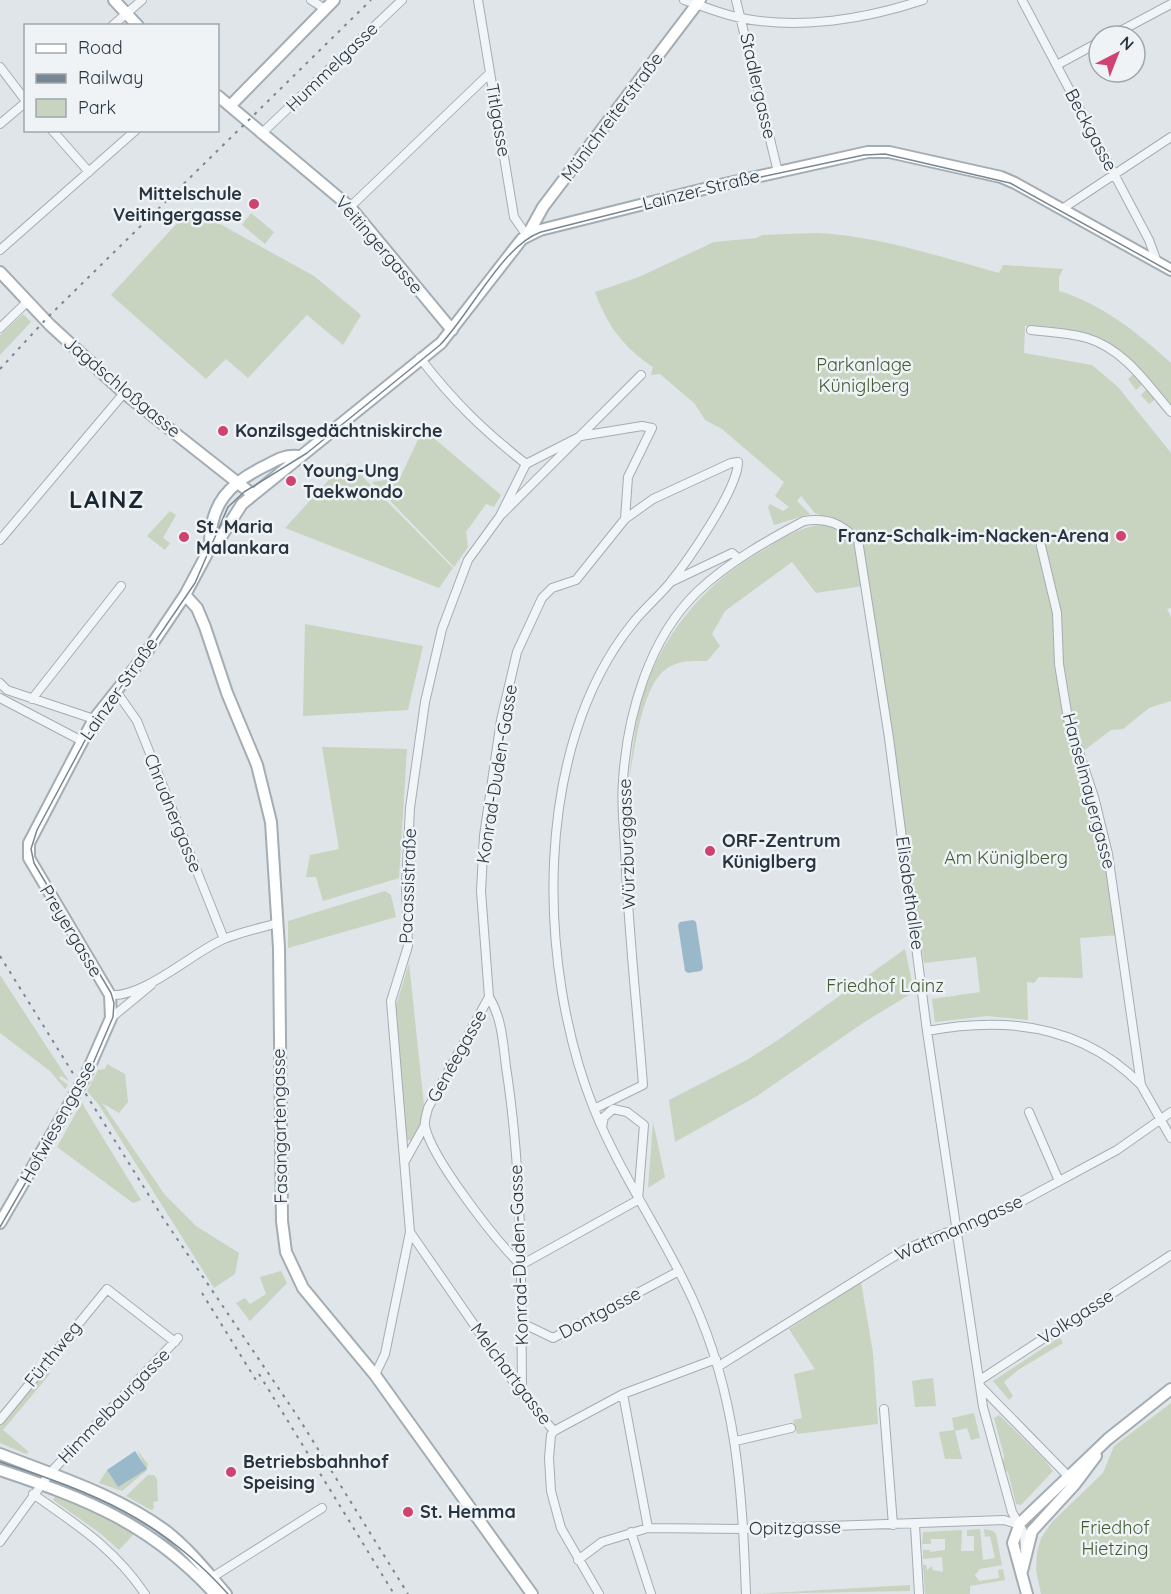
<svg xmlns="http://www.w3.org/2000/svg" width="1171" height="1594" viewBox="0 0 1171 1594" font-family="Quicksand,sans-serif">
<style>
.green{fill:#c8d3c0}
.water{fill:#99b9ca}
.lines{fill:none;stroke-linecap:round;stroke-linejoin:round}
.street-casing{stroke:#a4adb3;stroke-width:10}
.secondary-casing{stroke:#a4adb3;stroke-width:14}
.street{stroke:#f2f5f7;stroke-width:8}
.secondary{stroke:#fff;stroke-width:10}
.tram{stroke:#788793;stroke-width:1.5}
.rail{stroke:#788793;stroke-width:2;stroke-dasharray:3 6;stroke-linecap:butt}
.poi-dot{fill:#d0426f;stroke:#eff3f6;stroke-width:2}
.labels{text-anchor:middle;stroke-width:5;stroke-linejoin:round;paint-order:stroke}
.street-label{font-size:18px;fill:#283540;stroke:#eff3f6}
.poi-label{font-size:18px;font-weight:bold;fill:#283540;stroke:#eff3f6;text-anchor:start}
.park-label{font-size:18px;fill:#435c35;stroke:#eff3f6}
.district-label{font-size:24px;font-weight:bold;letter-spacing:1.5px;fill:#1a2631;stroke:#eff3f6}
</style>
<rect width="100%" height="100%" fill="#dfe5e9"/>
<path class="green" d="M191 208 314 276 361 315 343 345 307 315 248 378 226 359 206 379 111 295Z
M251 213 274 232 265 244 242 225Z
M817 233C879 236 940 257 999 273L1003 265 1063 269 1059 277V291C1102 304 1138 333 1171 363V407L1158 397 1149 404 1141 395 1149 387 1145 382 1136 390 1128 379 1136 372C1108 333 1071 328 1025 326L1024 353 1092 365 1118 387 1171 453V608L1167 609 1171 617V701L1149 708 1123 729 1111 730 1082 752 1071 718 1061 664 1055 589 1042 539 1038 540 1052 589 1067 719 1093 797 1107 854 1119 935 1080 938 1083 978 1039 977 1034 983 1027 982 1028 1020 987 1016 935 1022 932 999 980 992 976 957 924 963 862 543 848 526 815 513 801 496 797 501 810 514 774 525 768 507 770 504 783 511 789 507 775 496 784 482 722 429 705 420 695 404 660 374 651 375 653 367C623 347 607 325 595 292L639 277 714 242 757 238 762 235Z
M23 314 31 322 0 355V335Z
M423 429 501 495 494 507 486 504 466 532 468 547 454 567 372 482 400 478Z
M349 463 453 568 439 588 285 528 336 472Z
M170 511 176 515 163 538 170 543 165 550 147 536Z
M826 524C864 537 858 551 863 586L816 593 792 562 725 611 712 634 720 646 707 661C692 661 678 660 666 669 641 687 635 750 629 779 631 761 633 742 636 725 649 651 696 588 760 552 784 538 798 527 826 524Z
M305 624 423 646 408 710 303 716Z
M322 747 407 749 399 878 323 901 316 877H306L310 855 339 849Z
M385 891 391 895 396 917 288 948V921Z
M905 949 914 992 866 1021 757 1096 675 1142 669 1100 747 1060 778 1040Z
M409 963 424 1105 421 1122 411 1141 406 1139 395 1009Z
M0 975 69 1081 61 1076 59 1078 68 1085 65 1089 50 1071 0 1033Z
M107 1064 125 1074 128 1102 119 1113 102 1103 165 1195 196 1226 239 1253 235 1274 214 1288 99 1105 87 1091 98 1070 105 1069Z
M82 1102 86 1110 141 1200 133 1203 57 1147Z
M653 1122 665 1177 648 1188Z
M281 1271 287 1283 250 1321 236 1303 245 1298 250 1304 266 1294 260 1277Z
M861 1282 873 1353 878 1424 797 1434 793 1420 802 1418 794 1374 815 1369 789 1329Z
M1060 1337 1063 1343 1018 1370 1004 1382 1013 1396 1009 1400 993 1381Z
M45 1370 50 1374 3 1430 29 1452 26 1454 0 1443V1425Z
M933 1378 936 1406 915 1407 912 1381Z
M1171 1403V1594H1041L1036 1570 1037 1552 1041 1538 1052 1522 1103 1473 1114 1446Z
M974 1413 980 1438 971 1440 967 1428 955 1431 962 1459H945L939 1432 954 1430 952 1418Z
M999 1415 1045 1460 1053 1471 1021 1505 1016 1504 1008 1472 1002 1469 1004 1456 994 1418Z
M137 1450 148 1464 146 1471 122 1491 99 1483 107 1470 118 1487 146 1469Z
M148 1475H154L157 1479 158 1501 153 1502 154 1508 151 1510 126 1496Z
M57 1494 93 1509 133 1532V1535L119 1550 100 1533 53 1500Z
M980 1529 983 1560 995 1558 990 1536 985 1537 984 1529 993 1531 996 1534 1002 1565 980 1569 975 1575 979 1581 999 1578 998 1570 1003 1569 1005 1580 970 1586V1594H925L923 1565H926L927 1570 932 1566 933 1570 943 1572 942 1557 923 1559V1550H930V1552L945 1550V1539H931V1544H922L923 1532 962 1530 961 1551H974V1536H967V1530Z
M910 1585V1591L755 1594Z"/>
<path class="water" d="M693 920 696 922 703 968 701 971 688 973 685 971 678 925 680 922Z
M135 1451 147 1469 118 1487 107 1470Z"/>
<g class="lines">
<g class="street-casing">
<path id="street" d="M311 0 325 9
M478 0 514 217 527 236
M684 0C703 6 721 14 741 18 800 30 866 19 923 0
M736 0 778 172
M1022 0 1149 240 1157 262
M112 26 142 0
M1111 36 1171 4
M1057 65 1099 42
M0 67 26 101
M0 124 26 102
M52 130 89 172
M261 134 402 0
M350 207 490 73
M1062 209 1171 137
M0 250 136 130
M0 328 27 302
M1031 330C1049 332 1070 333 1087 338 1124 349 1147 384 1171 412
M420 358C454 402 483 430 526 464
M500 516 526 464 581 436 642 426 652 428 628 477 625 519 653 499 731 463 738 462C738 489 687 562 669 584 657 598 643 610 632 624 532 749 537 967 594 1109
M0 540 124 393
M1041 546 1057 613 1059 664 1068 719 1094 797 1108 854 1141 1085 1171 1138
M671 582 732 553 738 558
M0 683 7 690 94 719
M116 691 137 721 224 939
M0 698 82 741
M32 699 121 586
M110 995C144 998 193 952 224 939 241 932 260 928 278 923
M489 997 428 1108C427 1113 424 1121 425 1126 431 1158 497 1242 521 1265L638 1200
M111 1018 151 985
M927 1031C1006 1016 1083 1025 1141 1085
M1029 1112 1059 1181
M602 1127 604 1117 613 1109 627 1112 644 1125 638 1200
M405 1161 425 1125
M410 1232 522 1394 554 1431
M522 1323 553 1338 679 1271
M719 1366 906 1249 948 1232 965 1228 1013 1206 1117 1150 1171 1112
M375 1375 385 1354 410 1232 391 1001 408 946 406 885 410 808 425 702 442 629 468 560 500 516 641 375
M980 1380 1171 1255
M982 1388 1072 1480
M522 1394C521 1285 523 1175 506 1067 503 1043 502 1018 489 997L481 891 484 836 501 720 517 652 542 598 552 588 576 580 625 519
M623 1394 648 1528
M884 1409 893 1525
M0 1420 107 1289 175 1342
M554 1431 623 1394 716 1359
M554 1431 551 1435 549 1458 551 1491 561 1528 599 1594
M736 1441 791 1428
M33 1494C77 1525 114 1548 145 1594
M915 1525 919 1594
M631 1532 651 1594
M0 1542 50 1473 178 1338
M578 1560 602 1542 648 1528 744 1529 1004 1520 1017 1524
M208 1580 322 1508
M746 1594C742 1489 737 1397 693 1300 663 1234 621 1176 594 1109L643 1085C637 1006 628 928 625 849 624 827 621 804 623 781 627 715 649 638 698 591 729 562 766 541 804 521 828 517 841 524 858 540L889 738 927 1031 983 1407 1012 1512 1024 1533 1025 1550"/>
</g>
<g class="secondary-casing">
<path id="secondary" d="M114 0 138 26
M218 96 350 207 452 330
M230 106 334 0
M527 236 543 207 700 0
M0 272 50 325 124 393 252 494
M210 548C209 504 229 483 267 465 278 459 285 455 298 456
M185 595 197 608 205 627 227 693 257 765 271 822 279 948 282 1221 286 1252 303 1288 375 1375 532 1594
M0 1223 85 1077 111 1018 110 995 29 858V843L94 719 144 656 185 595 210 548 221 537 242 504 441 343 522 239 540 230 720 185 868 152H889L1001 177 1015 183 1171 270
M0 1454C56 1476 117 1495 166 1531 189 1549 207 1572 226 1594
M0 1470C87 1499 151 1524 215 1594
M1022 1571 1032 1531 1075 1484 1096 1456
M1027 1594 1013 1543 1020 1523 1108 1439 1171 1389"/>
</g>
<use href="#street" class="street"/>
<use href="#secondary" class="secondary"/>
<path class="tram" d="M0 1227 89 1073 113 1017 114 1003 111 993 34 863 31 849 37 830 97 718 150 649 195 583 228 507 244 492 307 453 440 345C470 314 503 245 541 232L747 180 864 155 885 154 1010 183 1171 272
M0 1462C94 1493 160 1518 228 1594"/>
<path class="rail" d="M0 369 47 318 371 0
M0 956 163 1218 298 1417 408 1594
M202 1293 259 1385
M259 1374 394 1594"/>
</g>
<g class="poi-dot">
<circle cx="254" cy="204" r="6"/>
<circle cx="223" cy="431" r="6"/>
<circle cx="291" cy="481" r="6"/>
<circle cx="1121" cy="536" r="6"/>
<circle cx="184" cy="537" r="6"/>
<circle cx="710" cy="851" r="6"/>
<circle cx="231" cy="1472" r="6"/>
<circle cx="408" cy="1512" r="6"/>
</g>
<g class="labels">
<g class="street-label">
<text transform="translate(332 67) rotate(-44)" y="6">Hummelgasse</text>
<text transform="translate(758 86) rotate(77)" y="6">Stadlergasse</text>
<text transform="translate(612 117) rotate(-53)" y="6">Münichreiterstraße</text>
<text transform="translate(498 120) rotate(80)" y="6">Titlgasse</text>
<text transform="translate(1091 130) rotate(62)" y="6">Beckgasse</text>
<text transform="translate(701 190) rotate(-14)" y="6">Lainzer Straße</text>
<text transform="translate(379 245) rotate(49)" y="6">Veitingergasse</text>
<text transform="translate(122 387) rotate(40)" y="6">Jagdschloßgasse</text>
<text transform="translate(119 689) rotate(-55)" y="6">Lainzer Straße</text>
<text transform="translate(497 774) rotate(-81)" y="6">Konrad-Duden-Gasse</text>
<text transform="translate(1089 791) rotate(75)" y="6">Hanselmayergasse</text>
<text transform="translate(173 813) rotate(68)" y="6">Chrudnergasse</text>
<text transform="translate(627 844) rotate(-92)" y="6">Würzburggasse</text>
<text transform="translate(408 886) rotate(-88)" y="6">Pacassistraße</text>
<text transform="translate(910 893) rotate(82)" y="6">Elisabethallee</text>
<text transform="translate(71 931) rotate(59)" y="6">Preyergasse</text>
<text transform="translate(457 1056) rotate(-61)" y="6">Genéegasse</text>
<text transform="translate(58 1122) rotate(-61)" y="6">Hofwiesengasse</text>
<text transform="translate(280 1126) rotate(-91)" y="6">Fasangartengasse</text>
<text transform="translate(959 1228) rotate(-24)" y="6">Wattmanngasse</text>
<text transform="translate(519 1255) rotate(-92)" y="6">Konrad-Duden-Gasse</text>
<text transform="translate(600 1313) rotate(-28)" y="6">Dontgasse</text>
<text transform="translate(1076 1317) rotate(-33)" y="6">Volkgasse</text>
<text transform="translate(53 1354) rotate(-51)" y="6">Fürthweg</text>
<text transform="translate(511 1374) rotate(53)" y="6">Melchartgasse</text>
<text transform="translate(114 1406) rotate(-46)" y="6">Himmelbaurgasse</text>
<text transform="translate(795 1528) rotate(-1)" y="6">Opitzgasse</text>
</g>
<g class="poi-label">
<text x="242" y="200" text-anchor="end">Mittelschule<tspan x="242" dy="21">Veitingergasse</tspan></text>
<text x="235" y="437">Konzilsgedächtniskirche</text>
<text x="303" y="477">Young-Ung<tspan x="303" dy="21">Taekwondo</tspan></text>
<text x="196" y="533">St. Maria<tspan x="196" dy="21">Malankara</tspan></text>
<text x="1109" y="542" text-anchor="end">Franz-Schalk-im-Nacken-Arena</text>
<text x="722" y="847">ORF-Zentrum<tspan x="722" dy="21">Küniglberg</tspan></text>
<text x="243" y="1468">Betriebsbahnhof<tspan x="243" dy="21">Speising</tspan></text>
<text x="420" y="1518">St. Hemma</text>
</g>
<g class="park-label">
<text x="864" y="371">Parkanlage<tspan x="864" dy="21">Küniglberg</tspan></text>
<text x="1006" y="864">Am Küniglberg</text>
<text x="885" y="992">Friedhof Lainz</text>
<text x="1115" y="1534">Friedhof<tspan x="1115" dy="21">Hietzing</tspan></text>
</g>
<g class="district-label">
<text x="107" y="508">LAINZ</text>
</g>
</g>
<rect x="24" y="24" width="195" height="108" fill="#eff3f6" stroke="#9fa7ad" stroke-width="1.5"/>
<rect x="36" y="44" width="30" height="9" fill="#ffffff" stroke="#9fa7ad" stroke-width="1.5"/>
<text x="78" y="54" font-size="18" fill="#283540">Road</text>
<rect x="36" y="74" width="30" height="9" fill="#788793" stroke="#9fa7ad" stroke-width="1.5"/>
<text x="78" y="84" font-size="18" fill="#283540">Railway</text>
<rect x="36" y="99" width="30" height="18" fill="#c8d3c0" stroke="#9fa7ad" stroke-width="1.5"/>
<text x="78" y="114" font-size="18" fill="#283540">Park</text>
<g transform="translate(1117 54) rotate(42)"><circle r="28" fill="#eff3f6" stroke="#9fa7ad" stroke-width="1.5"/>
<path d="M0-4.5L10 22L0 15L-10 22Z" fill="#d0426f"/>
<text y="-9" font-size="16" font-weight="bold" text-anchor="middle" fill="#283540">N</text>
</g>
</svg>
